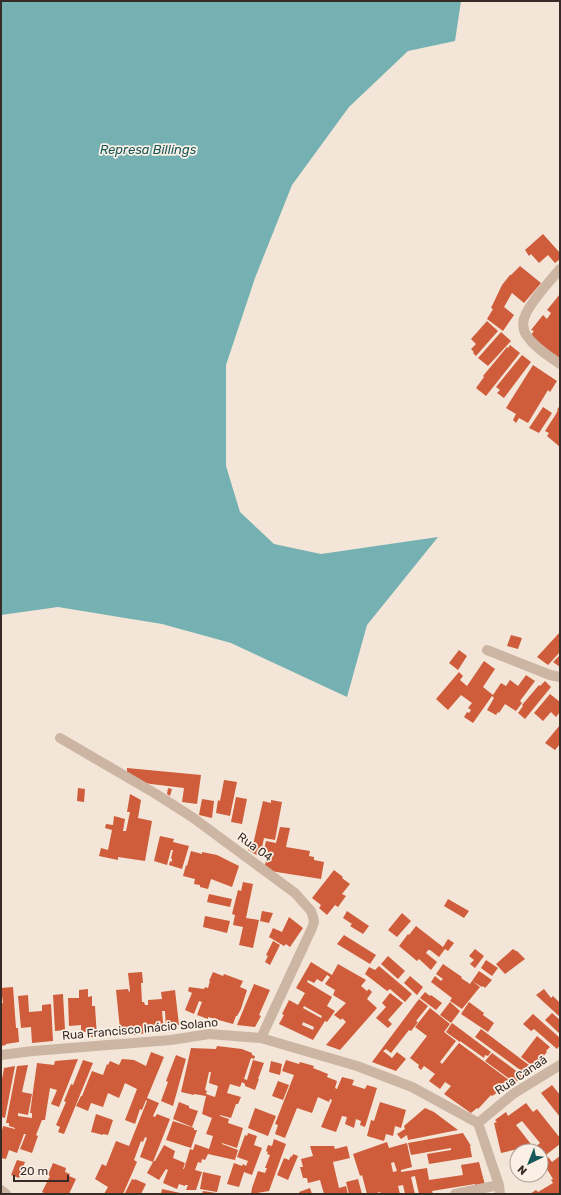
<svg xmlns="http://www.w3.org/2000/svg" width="561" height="1195" viewBox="0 0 561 1195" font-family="Rubik,sans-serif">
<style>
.water{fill:#75b1b2}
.building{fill:#cf5c3a;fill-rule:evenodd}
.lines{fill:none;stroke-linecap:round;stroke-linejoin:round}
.street{stroke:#ccb5a3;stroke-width:10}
.labels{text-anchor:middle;stroke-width:3.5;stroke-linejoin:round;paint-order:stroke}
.street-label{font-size:12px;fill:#362b26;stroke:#fbf0e5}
.water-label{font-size:13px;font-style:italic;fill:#18585b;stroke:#fbf0e5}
</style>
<rect width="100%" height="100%" fill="#f3e6d8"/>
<path class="water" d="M1 1H461L455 41 408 51 349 107 292 185 255 278 226 365V466L240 512 274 544 321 554 438 537 367 625 347 697 231 643 162 624 58 607 1 615Z"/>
<path class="building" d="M543 234 560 253V259L555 263 548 255 539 263 531 254 529 256 525 250Z
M520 266 541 283 524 303 512 293 504 307 514 315 503 331 487 319 493 309 491 308 502 285 510 275H511Z
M560 294V359L530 336 534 331 531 330 543 315 547 319 551 313 547 310Z
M487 321 498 331 476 356 473 353 474 352 471 349 476 344 471 339Z
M501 332 511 341 488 366 478 358Z
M510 345 520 353 486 396 476 388 484 377 483 376 507 347 508 348Z
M522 355 531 362 504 398 497 393 500 390 496 387Z
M533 365 557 381 550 392 548 390 528 423 519 418 516 423 513 420 516 414 506 408Z
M560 405V447L547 436 549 433 545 431 556 414 558 410H557Z
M543 407 552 413 539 433 529 428Z
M560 632V652L548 665 537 657Z
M511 635 522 638 518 649 507 646Z
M459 650 467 656 458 670 449 663Z
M560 655V667L553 662Z
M484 661 495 669 483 687 493 695 501 683 506 686 510 680 518 686 526 675 535 681 520 701 522 703 516 711 505 704 499 713 498 712 496 715 487 710 494 698 492 696 473 723 464 717 467 712 469 713 471 710 468 708 472 703 461 695 448 710 436 699 459 672 463 676 460 680 467 686Z
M545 681 551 687 525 719 518 713 523 706 522 705 539 685 540 686Z
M550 694 560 702V712L556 717 551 712 543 721 534 713Z
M560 725V744L555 750 545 743Z
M127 768 201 775 197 804 182 802 184 788 151 784 141 782 127 772Z
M224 780 237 782 230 816 216 813 218 800 220 801Z
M78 788 85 789 84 802 77 801Z
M168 788 172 789 170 796 167 794Z
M130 794 141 800 138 818 152 821 145 861 118 857V860L99 856 101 848 108 850 112 830 105 828 106 824 113 825 114 816 125 819 123 831H126L130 812H127Z
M236 797 247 799 242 824 231 822Z
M202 799 214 801 212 818 199 815Z
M271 800 282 802 275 840 264 838 260 857 248 850 250 844 253 845 263 801 271 803Z
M280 827 290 828 286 847 310 851 309 856 314 857V860L324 862 321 879 264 870 268 851 264 850 266 841 276 843Z
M160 836 174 839 173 842 189 846 182 869 169 865 170 861 172 862V859L171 858 173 850H171L167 865 154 861Z
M191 851 202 854V852L217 855 239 866 232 887 211 879 208 889 200 887V885L194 884 195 879 183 876 186 865 187 866Z
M334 870 343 877 342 878 350 884 342 894 346 896 338 907 335 905 327 915 319 908 321 905 312 898Z
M243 882 253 884 246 918 259 920 253 948 239 945 243 927 233 925 235 915 232 914 238 890 241 891Z
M209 894 232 899 230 907 207 902Z
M448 899 469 911 464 918 444 906Z
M262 911 273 913 269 923 260 921Z
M347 911 369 926 363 934 350 926 352 924 343 918Z
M402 913 411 921 397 937 388 930Z
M205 916 230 921 227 933 203 927Z
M289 917 303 928 290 947 286 944 284 946 269 937 273 928 282 932Z
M416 926 443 947 448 939 454 943 448 951 445 949 439 957 430 950H428L426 953 437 962 431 970 419 959 417 961 399 946 408 934 409 935Z
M344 935 376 955 370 964 337 944Z
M273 941 280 945 270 965 265 962 268 956 266 955Z
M475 949 484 956 475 968 470 964 474 960 469 956Z
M513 949 516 951H517L525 959 505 974 496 964Z
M388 956 405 971 398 979 381 964Z
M486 960 498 968 492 976 481 968Z
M311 962 332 975 338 964 366 980 361 986 367 991 369 989 372 992 367 999 377 1008 340 1050 326 1045 346 1022 342 1018 341 1020 334 1015 346 1003 333 995 335 990 325 984 330 977 327 975 322 982 317 979 314 983 308 980 307 982 332 997 327 1006 335 1011 327 1022 325 1021 313 1040 279 1024 284 1015 282 1014 289 1000 298 1005 305 993 296 988ZM304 1006 322 1016 321 1018 303 1008ZM303 1022 314 1027 313 1030 302 1025Z
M443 964 462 977 461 978 470 984 472 981 480 987 462 1009 450 1001 452 998 431 982 435 976 441 981 443 979 436 974Z
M379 966 412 994 405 1002 390 989 387 991 365 974 369 967 375 970Z
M479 971 492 980 485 988 483 986 482 987 472 981Z
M142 972 143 983H141L142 1002H144L145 1005H148V1000L162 999 161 992 175 990 179 1025 166 1027 165 1011H162L164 1032 147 1033 133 1035V1027L120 1029 116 990 128 989 129 992 130 991 128 973Z
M213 972 223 976 224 974 243 981 240 987 247 990 241 1009 237 1016H236L233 1024 208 1017V1019L197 1015 202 1002 199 1001 194 1014 185 1010 192 993 188 991 189 987 204 989 205 987 208 988 210 981H209Z
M410 976 423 987 417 995 404 983Z
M254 984 270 990 259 1015 261 1016 255 1027 237 1025Z
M13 987 16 1028H18L19 1042 6 1044V1045L1 1046V1003H3L1 988Z
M88 989V997L92 996V1006H95L97 1037H89V1032H81V1025L69 1026 68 998H79V990Z
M544 989 551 998 553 996 559 1002 560 1000V1017L536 995Z
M425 992 430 996 431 995 442 1003 436 1010 420 998Z
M390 993 403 1003 388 1020 392 1024 388 1028 376 1018 386 1007 382 1003Z
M63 994 65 1030 55 1031 53 995Z
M28 995 29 1012 42 1011V1005L51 1004 53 1041 32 1043 31 1027 21 1028 18 996Z
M419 999 428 1006 416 1021 418 1022 411 1031 409 1030 391 1053 386 1049 383 1051 392 1058 397 1052 406 1059 396 1071 372 1062Z
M450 1002 460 1011 451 1023 440 1015Z
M469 1002 484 1013 483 1015 494 1023 488 1032 461 1014Z
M430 1008 450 1024 444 1032 456 1041 440 1062 442 1064 459 1043 513 1083 492 1096 491 1095 478 1109 477 1108 471 1113 444 1094 451 1086 445 1082 440 1089 429 1081 435 1074 424 1066 421 1070 418 1067 419 1065 410 1058 427 1036 415 1027Z
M552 1013 560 1020V1034L545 1020Z
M533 1014 560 1038V1045L557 1049 534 1029 531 1031 523 1024Z
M452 1023 491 1052 488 1056 485 1055 484 1058 460 1041V1042L446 1032Z
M481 1029 533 1068 527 1075 475 1037Z
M537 1036 550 1047 546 1051 547 1052 534 1067 521 1057Z
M217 1046 242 1049 252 1053V1055L255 1056 254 1059 251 1058 244 1079 247 1080 253 1060 264 1063 258 1079H259L255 1090 245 1086V1084L242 1082 240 1087 230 1084 227 1093 241 1097 238 1104H236L231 1118 220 1115V1116L229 1119 228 1123 243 1128 237 1148 222 1143V1144L238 1150 235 1160 208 1154 205 1160 202 1159 201 1163 198 1162 195 1170 202 1172 196 1190H186L188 1185H185V1186L179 1184 177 1189 163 1183 168 1170 166 1169 159 1180 147 1173 153 1162 154 1161H155L164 1145 175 1151 173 1158 185 1163 183 1169H184L190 1149 193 1150 195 1144 209 1149 213 1136 206 1134 212 1118 202 1114 206 1096 194 1094V1095L181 1092 191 1048 216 1049ZM209 1072H211L209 1083 218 1086 215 1097 206 1094 207 1091 205 1090Z
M151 1052 164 1057 147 1098 159 1103 153 1116 155 1117 157 1114 170 1119 153 1162 140 1157 147 1138 145 1137 143 1142 141 1141 134 1160 137 1162 123 1194H104L108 1187 95 1179 102 1164 106 1166 116 1141 129 1146 147 1101 146 1100 142 1110 140 1109 135 1124 125 1120 137 1089 125 1083 119 1098 108 1093 103 1107 91 1103 88 1111 76 1106 81 1096H82L92 1071 103 1075 107 1064 108 1065 110 1061 119 1065 122 1059 134 1060 146 1066Z
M492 1053 523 1076 515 1083 485 1061Z
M176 1055 186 1059 173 1106 161 1101 168 1082 166 1081Z
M78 1059 59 1107 51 1104 57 1090 50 1088 45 1120H42L36 1135 38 1136 32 1153 20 1149 26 1134H24L17 1153 9 1150 6 1159 1 1158V1135L3 1126 15 1129V1128L9 1126V1123H6L17 1066 28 1065 22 1092 32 1094 28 1115 18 1113V1116L32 1118V1113H30L37 1063 54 1065 55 1061Z
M83 1060 93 1063 64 1134 58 1132 60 1127 56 1125 66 1102 64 1101 71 1084 73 1085Z
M286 1060 299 1064 300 1062 314 1066 313 1068 328 1074 327 1077 337 1081 335 1088 337 1089 342 1077 354 1080 352 1085 365 1089 367 1085 377 1088 365 1127 360 1125 361 1121 356 1119 354 1128 345 1124 347 1117 342 1116 336 1132 321 1127 332 1100 330 1099 329 1102 318 1097 312 1113 297 1108 285 1138 275 1134 278 1125 275 1124 294 1075 282 1071Z
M271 1061 282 1064 280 1075 269 1072Z
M15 1066 5 1118 1 1117V1085L4 1068Z
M278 1081 289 1085 283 1100 272 1096Z
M552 1085 560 1095V1117L541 1093Z
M179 1102 189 1106V1108L198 1111 192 1127 173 1119Z
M380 1102 406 1110 401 1128 395 1126 393 1136 386 1134 384 1141 367 1136 371 1120 374 1121Z
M526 1103 533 1112 537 1109 560 1138V1144L542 1158 544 1161 548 1157 552 1162 560 1156V1181L559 1182 560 1184V1194H530L536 1190 538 1192 553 1183 551 1180 553 1179 545 1166 541 1169V1151H519L518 1149 501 1153 494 1123 497 1122 495 1120 506 1112 508 1116ZM522 1121 540 1143 534 1148 516 1125Z
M255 1108 276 1116 268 1136 248 1128Z
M425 1108 434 1112 458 1130 408 1140 407 1135 401 1139 397 1134 405 1129 404 1126Z
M96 1114 113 1120 108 1135 103 1134V1135L91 1132Z
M173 1121 194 1128V1130H197L191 1148 166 1140Z
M248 1133 257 1136 254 1145 262 1148 252 1175 244 1172 239 1187 227 1184 234 1163 242 1166 243 1164 246 1166 248 1161 237 1157 245 1135 247 1136Z
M463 1133 471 1146H470L472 1157 429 1164 427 1154 451 1150V1148L411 1155 408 1143Z
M274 1139 286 1144 269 1191 251 1194 252 1188 258 1171 265 1173 267 1168H265L270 1155 267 1154 268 1152 266 1151 268 1145 272 1146Z
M387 1142 389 1148 407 1143 412 1167 401 1170V1172L427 1168 429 1180 463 1175 461 1165 479 1162 485 1185 475 1187V1184L432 1191 433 1194H419L415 1176 411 1177 415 1194H405L403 1185 398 1186 400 1194H381L380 1192 377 1193 378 1194H367L362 1175 360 1176 353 1154ZM394 1162 397 1171 393 1172 391 1163Z
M310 1146H334L335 1149 347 1146 350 1158 333 1162 339 1188 346 1186 348 1194H324L320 1180 308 1183 307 1178H303L300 1167H303L301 1159 313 1156Z
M293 1154 298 1156 288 1180 277 1175 284 1158 289 1160 291 1156 292 1157Z
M17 1160 25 1162 19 1178 11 1175Z
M53 1163 66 1168 65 1172 70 1174 69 1176 76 1179 69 1194H46L42 1192 50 1176 48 1175Z
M203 1172 221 1176 217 1192 200 1189Z
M132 1179 135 1180V1179L146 1184 141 1194 125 1193Z
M358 1179 362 1194H349L346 1182Z
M310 1188 312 1194H300L299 1192Z
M162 1189 180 1193V1194H161Z
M203 1191 216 1193V1194H202Z"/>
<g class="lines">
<path class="street" d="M560 269C550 281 530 302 525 316 522 322 523 331 527 336 535 348 549 356 560 364
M487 650 550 675 560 677
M60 738 156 794 192 817 295 893 311 911 313 917 314 922 312 928 261 1038
M1 1055 33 1051 171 1040 209 1034 261 1038 357 1066 412 1087 478 1123 499 1185 500 1194
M478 1123 513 1094 560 1065
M1 1190 6 1194
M455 1194 499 1185"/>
</g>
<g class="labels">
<g class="street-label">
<text transform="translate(255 847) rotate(36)" y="4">Rua 04</text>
<text transform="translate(140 1029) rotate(-5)" y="4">Rua Francisco Inácio Solano</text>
<text transform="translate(521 1075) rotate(-34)" y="4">Rua Canaã</text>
</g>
<g class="water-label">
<text x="148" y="154">Represa Billings</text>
</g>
</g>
<rect width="561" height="1195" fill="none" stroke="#362b26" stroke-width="4"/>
<g transform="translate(529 1163) rotate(223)"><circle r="19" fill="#fbf0e5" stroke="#aca199"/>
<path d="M0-3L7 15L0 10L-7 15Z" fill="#18585b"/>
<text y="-6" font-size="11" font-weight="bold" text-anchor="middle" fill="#362b26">N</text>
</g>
<path d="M14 1175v6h54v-6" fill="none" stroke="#362b26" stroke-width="2"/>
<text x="20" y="1175" font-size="12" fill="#362b26" stroke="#fbf0e5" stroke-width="3" paint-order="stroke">20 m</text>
</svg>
